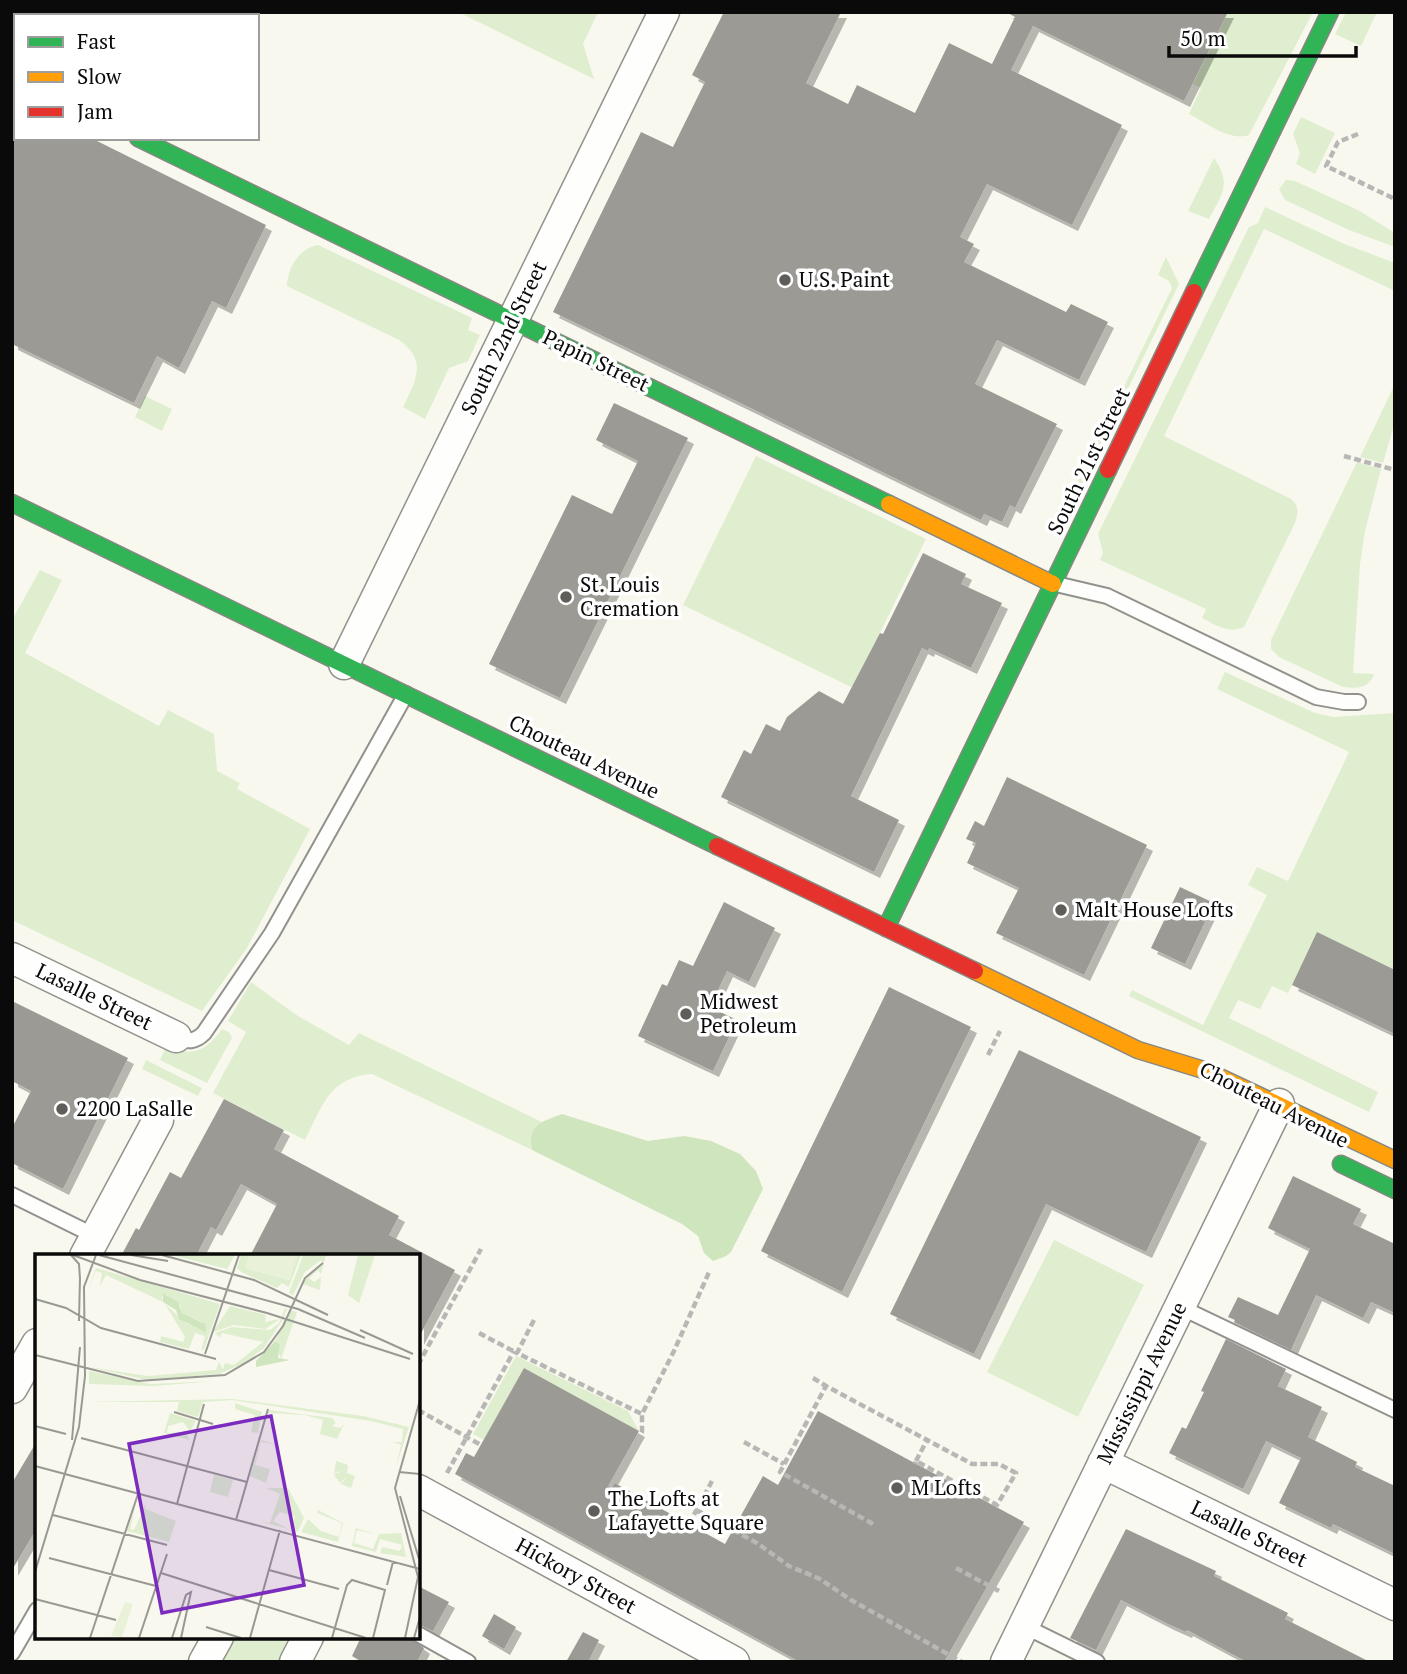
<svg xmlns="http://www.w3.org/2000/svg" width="1407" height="1674" viewBox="0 0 1407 1674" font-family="'PT Serif',serif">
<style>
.green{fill:#dfeecf}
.forest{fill:#cfe5bd}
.building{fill:#9b9a94;filter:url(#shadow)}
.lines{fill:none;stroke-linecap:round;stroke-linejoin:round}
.lane-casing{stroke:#92918d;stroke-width:18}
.street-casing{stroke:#92918d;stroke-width:33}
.fast-casing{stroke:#888883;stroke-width:19}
.slow-casing{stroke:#888883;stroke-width:19}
.jam-casing{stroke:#888883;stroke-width:19}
.path{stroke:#b7b7b5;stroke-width:4.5;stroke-dasharray:7 3.5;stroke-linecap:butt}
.lane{stroke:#fefefc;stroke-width:14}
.street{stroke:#fefefc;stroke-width:30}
.fast{stroke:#30b455;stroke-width:16}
.slow{stroke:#ff9f0a;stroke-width:16}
.jam{stroke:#e5322d;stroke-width:16}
.poi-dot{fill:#5e5d5a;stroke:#fff;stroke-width:2.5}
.labels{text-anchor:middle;stroke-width:7;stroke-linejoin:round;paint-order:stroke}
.poi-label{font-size:21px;fill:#0a0a0a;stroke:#fff;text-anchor:start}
.street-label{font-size:21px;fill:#0a0a0a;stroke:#fff}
.inset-road{fill:none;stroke:#999993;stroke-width:2}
.view{fill:#7b2cbf;fill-opacity:0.15;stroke:#7b2cbf;stroke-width:3.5}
.inset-edge{fill:none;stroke:#0a0a0a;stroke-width:3.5}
</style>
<defs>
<filter id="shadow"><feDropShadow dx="6" dy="6" stdDeviation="0" flood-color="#0004"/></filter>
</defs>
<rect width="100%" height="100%" fill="#f9f8ee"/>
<path class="green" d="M458 12H598L583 44 594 79Z
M1228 12H1313L1249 135C1230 142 1205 122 1189 114L1201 88 1193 84Z
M1346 12H1377L1361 46 1335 34Z
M1301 117 1335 133 1315 174 1296 164 1300 153 1293 134Z
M1214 158C1232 184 1222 194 1209 219L1188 211Z
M1286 180 1295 181 1358 210 1395 233V247L1349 230 1285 200 1279 189Z
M1265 207 1342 243 1395 263V291L1264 229 1164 436 1291 499C1300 507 1298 513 1295 523L1244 627C1228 634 1216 625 1202 618L1206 609 1100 560 1103 553 1098 534 1249 227 1258 223Z
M318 245 472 318 468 330 480 335 468 361 449 368 425 419 403 407C416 380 428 361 399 340L287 286C287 268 300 248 318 245Z
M1166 257 1179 284 1063 522 1060 518 1172 288 1169 281 1158 275Z
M1395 384V422L1383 463 1360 457Z
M145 396 172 409 162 431 135 417Z
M756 456 926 539 853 688 683 605Z
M1357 462 1381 469 1365 531 1360 564 1353 673 1374 674C1370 688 1356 689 1343 687L1279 657 1271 649V640Z
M40 570 62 580 25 653 159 726 168 710 214 734 217 771 240 783 237 789 310 829 247 948 202 1011 12 920V620Z
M1225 672 1315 713 1334 717 1395 713V970L1317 933 1288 993 1272 986 1260 1009 1238 1000 1229 1018 1378 1092 1369 1112 1129 996 1132 990 1203 1025 1267 895 1248 885 1257 867 1288 881 1349 752 1217 689Z
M251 982 298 1016 349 1045 359 1033 542 1122C531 1130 529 1137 532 1150L372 1074C329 1077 322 1107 305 1140L213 1093 246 1032 228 1021Z
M222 1029 229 1032 232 1038 207 1083 160 1060 167 1045C190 1059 208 1050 222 1029Z
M146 1060 202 1088 198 1096 142 1069Z
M1054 1240 1144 1285 1078 1417 987 1372Z
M516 1356 628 1411 639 1431 524 1368 484 1440 473 1434Z
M230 1637H298L286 1662H215Z"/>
<path class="forest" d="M562 1114 648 1141 684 1136 711 1141 740 1154 756 1171 763 1189 731 1252 726 1256 713 1261 704 1253 698 1236 682 1224 532 1150C527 1125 541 1122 562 1114Z"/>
<path class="building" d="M724 12H841L806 83 848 104 857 85 915 113 949 43 992 64 1015 17 1006 12H1228L1184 101 1033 26 1011 70 1122 125 1072 225 987 184 960 237 974 244 964 262 1066 312 1071 304 1108 322 1079 380 997 340 975 384 1057 424 1015 508 1010 505 1002 522 984 514 981 520 553 312 641 132 673 147 705 82 692 75Z
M12 138H91L266 225 226 308 212 301 179 368 157 356 134 403 12 344Z
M614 403 688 438 560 698 489 664 572 495 612 514 638 461 596 440Z
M923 553 966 574 961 584 1002 603 971 668 929 648 928 651 922 648 851 796 899 820 874 872 721 797 744 750 751 754 766 724 780 731 787 717 819 691 843 704 880 633 883 634Z
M1007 777 1147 845 1084 975 996 933 1019 888 967 863 976 843 966 839 975 821 984 826Z
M1180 887 1214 903 1185 964 1151 948Z
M724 902 775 928 749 982 727 971 710 1007 737 1020 713 1071 638 1036 662 984 667 986 679 960 693 966Z
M1317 932 1395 970V1034L1292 985Z
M889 987 971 1027 842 1292 761 1251Z
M12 1001 128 1058 63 1189 12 1163V1128L31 1091 12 1081Z
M1019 1050 1201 1137 1146 1252 1046 1204 974 1354 890 1314Z
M224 1099 284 1130 274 1149 399 1216 389 1235 455 1270 418 1339V1256H250L277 1204 241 1184 216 1230 211 1227 196 1256H121L136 1228 139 1230 170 1172 181 1178Z
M1293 1176 1361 1209 1353 1224 1395 1244V1313L1371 1302 1363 1318 1316 1295 1291 1350 1234 1322 1235 1320 1228 1317 1238 1297 1278 1315 1310 1249 1268 1228Z
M1226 1339 1286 1369 1278 1386 1322 1407 1308 1437 1357 1462 1355 1467 1395 1486V1554L1333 1524 1331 1528 1279 1503 1301 1458 1266 1441 1243 1489 1169 1453 1182 1427 1186 1429 1204 1392 1201 1391Z
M524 1368 639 1431 611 1481 725 1544 763 1476 778 1485 818 1411 1024 1522 944 1662H800L455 1474 466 1453 474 1457Z
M37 1441V1528L12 1570V1483Z
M1126 1529 1216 1571 1214 1576 1288 1613 1285 1619 1370 1662H1247L1187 1630 1186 1632 1168 1624 1121 1600 1096 1650 1070 1638Z
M418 1586 449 1602 433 1631 418 1624Z
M494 1614 516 1627 504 1649 482 1636Z
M583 1632 599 1640 588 1662H566Z
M361 1637H409L424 1648 417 1662H362L352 1656Z"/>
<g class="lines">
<g class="lane-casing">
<path id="lane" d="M1056 584 1107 596 1316 697 1344 702H1358
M176 1037C188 1042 195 1042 204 1033L272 933 406 694
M12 1195 95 1236
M1180 1307 1395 1410
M1024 1626 1097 1662
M418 1634 468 1662
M12 1653 37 1610"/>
</g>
<g class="street-casing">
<path id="street" d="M12 77 16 79
M344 664 664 12
M12 958 176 1037
M85 1256 158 1120
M12 1388 37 1344
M1103 1463 1395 1605
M418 1490 734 1662
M204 1662 218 1637
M295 1662 308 1637
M1006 1662 1279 1104"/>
</g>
<g class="fast-casing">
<path id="fast" d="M138 138 889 504
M1194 292 1330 12
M12 503 717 846
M886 928 1108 470
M1341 1164 1395 1190"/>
</g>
<g class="slow-casing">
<path id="slow" d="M889 504 1053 584
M975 971 1138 1050 1207 1071 1395 1160"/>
</g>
<g class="jam-casing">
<path id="jam" d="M1108 470 1194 292
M717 846 975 971"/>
</g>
<path class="path" d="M1358 134 1338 142 1326 166 1395 199
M1344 456 1395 470
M988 1055 1000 1031
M534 1320 517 1353 642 1414 674 1351 710 1270
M479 1333 515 1352
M418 1365 481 1249
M813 1378 826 1386
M418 1410 481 1445
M744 1442 784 1464
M916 1461 927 1440
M447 1473 514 1351
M610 1487 642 1432V1414
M696 1510 757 1543 789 1566 820 1579 851 1600 962 1662
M689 1524 712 1481
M873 1524 780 1472 826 1386 972 1464H999L1016 1473 997 1505 916 1461 915 1464
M956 1568 999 1591"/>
<use href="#lane" class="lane"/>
<use href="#street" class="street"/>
<use href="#fast" class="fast"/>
<use href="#slow" class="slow"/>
<use href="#jam" class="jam"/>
</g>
<g class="poi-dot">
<circle cx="785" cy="280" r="7"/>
<circle cx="566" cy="597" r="7"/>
<circle cx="1061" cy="910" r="7"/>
<circle cx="686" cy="1014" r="7"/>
<circle cx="62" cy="1109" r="7"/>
<circle cx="897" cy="1488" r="7"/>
<circle cx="594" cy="1511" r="7"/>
</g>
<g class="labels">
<g class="poi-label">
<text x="799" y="287">U.S. Paint</text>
<text x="580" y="592">St. Louis<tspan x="580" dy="24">Cremation</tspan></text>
<text x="1075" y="917">Malt House Lofts</text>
<text x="700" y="1009">Midwest<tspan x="700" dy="24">Petroleum</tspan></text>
<text x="76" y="1116">2200 LaSalle</text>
<text x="911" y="1495">M Lofts</text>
<text x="608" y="1506">The Lofts at<tspan x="608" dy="24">Lafayette Square</tspan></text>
</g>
<g class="street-label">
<text transform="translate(504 338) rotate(-64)" y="7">South 22nd Street</text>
<text transform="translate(596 361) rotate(26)" y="7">Papin Street</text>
<text transform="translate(1089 461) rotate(-64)" y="7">South 21st Street</text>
<text transform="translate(584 757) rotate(26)" y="7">Chouteau Avenue</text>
<text transform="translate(94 997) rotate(26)" y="7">Lasalle Street</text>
<text transform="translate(1274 1105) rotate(27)" y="7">Chouteau Avenue</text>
<text transform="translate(1142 1383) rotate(-64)" y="7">Mississippi Avenue</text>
<text transform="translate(1249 1534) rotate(26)" y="7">Lasalle Street</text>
<text transform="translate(576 1576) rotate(29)" y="7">Hickory Street</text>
</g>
</g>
<g transform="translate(35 1254)">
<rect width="385" height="385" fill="#f9f8ee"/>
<path d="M137 1H200L192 15ZM206 1H214L211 14 254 26 262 1H266L254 33 247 29 242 34 206 18 202 14ZM268 1H291L286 20 283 16 274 24 279 28 286 23 285 36 267 30 277 18 288 11 286 6 270 18 258 41 254 39ZM323 1H340L324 49 313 41ZM61 14 185 50 169 95 166 97 170 82 160 79 154 95 125 88 126 82 148 88 150 83 130 50 151 69 173 79 167 68 147 59 145 51 132 41 127 42 128 48 71 21 65 32 67 19 61 17 52 38ZM195 52 231 61 230 68 245 65 230 75 199 71 178 78ZM250 54 252 55 247 67 229 94 209 109 184 120 112 126 54 113 113 122 181 116 184 108 188 115 190 109 199 111 228 88 187 79 185 84 180 79 197 73 235 76 244 69ZM256 56 262 58 246 105 240 87ZM54 117 115 130 180 127 119 132 54 130ZM197 145 328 162 374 173 361 212 366 191 358 188H367L368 175 336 167 197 146 168 148 163 163 142 157 144 148H52ZM200 149 227 158 223 179 216 178 220 161 200 155ZM234 156 297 164 301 169 297 172 305 174 309 170 302 185 285 180 288 166 270 161 234 159 229 167ZM135 159 161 167 155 177 148 168 133 172 132 179 150 178 155 186 129 179ZM226 186 242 191 226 188 220 211 235 215 231 229 215 222ZM301 207 313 211 312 219 320 222 316 234 306 230 312 223 305 229 301 224 299 220 309 217 299 219ZM179 221 198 226 193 243 175 238ZM231 234H253L269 264 263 278 256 276 260 262 245 258 238 267 254 275 227 268 235 269 245 240ZM102 245 95 275 99 276 112 247 110 255 141 267 134 288 92 277ZM283 256 308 269 303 288 266 278 273 265 286 277 304 283 307 269 282 259ZM321 274 340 280 322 276 319 289 338 295 344 280 366 279 371 303 345 299 347 293 365 297 367 291 345 285 341 298 317 292Z" fill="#dfeecf"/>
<path d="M128 39 143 48 147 59 170 70 172 79 144 65 141 56 128 48ZM240 87 245 91 243 104 255 106 221 113V107Z" fill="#cfe5bd"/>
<path d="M214 1H262L255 26 210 14ZM90 348 98 350 87 383 76 382Z" fill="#e9f2d8"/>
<path class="inset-road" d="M36 1 44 10 45 25M38 1 105 26 232 59 375 105M64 1 263 55 330 84M96 1 133 7M127 1 219 26 293 61M0 45 31 54 66 74 181 105M44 67 45 23M325 76 378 100M170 100 204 1M0 101 103 127 190 121 229 98 248 72 270 24 288 9M139 158 178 170M0 172 31 180M46 184 212 228M37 186 45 93M0 212 385 315M364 218 385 220M365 242 384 305M142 250 169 150M18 261 132 291M201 266 233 155M14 304 121 332M234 316 304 335M0 318 44 173 50 122 49 33 61 1M126 319 331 384M352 331 358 308M0 345 81 366M171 373 206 384M55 384 103 240M104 384 132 300M137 384 151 341 156 338 146 384M215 384 245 276M297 384 312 331 317 326 350 336 338 384M370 384 383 323 360 234 385 146M379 384 385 363"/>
<path class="view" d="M236 162 269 331 127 359 94 190Z"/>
<rect width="385" height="385" class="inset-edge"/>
</g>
<rect width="1407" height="1674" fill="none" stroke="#0a0a0a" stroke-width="28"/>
<rect x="14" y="14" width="245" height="126" fill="#ffffff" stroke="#9d9d9d" stroke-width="2"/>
<rect x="28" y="37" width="35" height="10" fill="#30b455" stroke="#9d9d9d" stroke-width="2"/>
<text x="77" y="49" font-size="21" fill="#0a0a0a">Fast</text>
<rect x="28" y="72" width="35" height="10" fill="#ff9f0a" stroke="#9d9d9d" stroke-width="2"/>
<text x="77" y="84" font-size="21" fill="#0a0a0a">Slow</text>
<rect x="28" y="107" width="35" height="10" fill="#e5322d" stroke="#9d9d9d" stroke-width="2"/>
<text x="77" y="119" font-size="21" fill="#0a0a0a">Jam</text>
<path d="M1169 46v10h187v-10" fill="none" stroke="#0a0a0a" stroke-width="3.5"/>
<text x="1180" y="46" font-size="21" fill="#0a0a0a" stroke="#ffffff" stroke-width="5" paint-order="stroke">50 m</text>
</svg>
